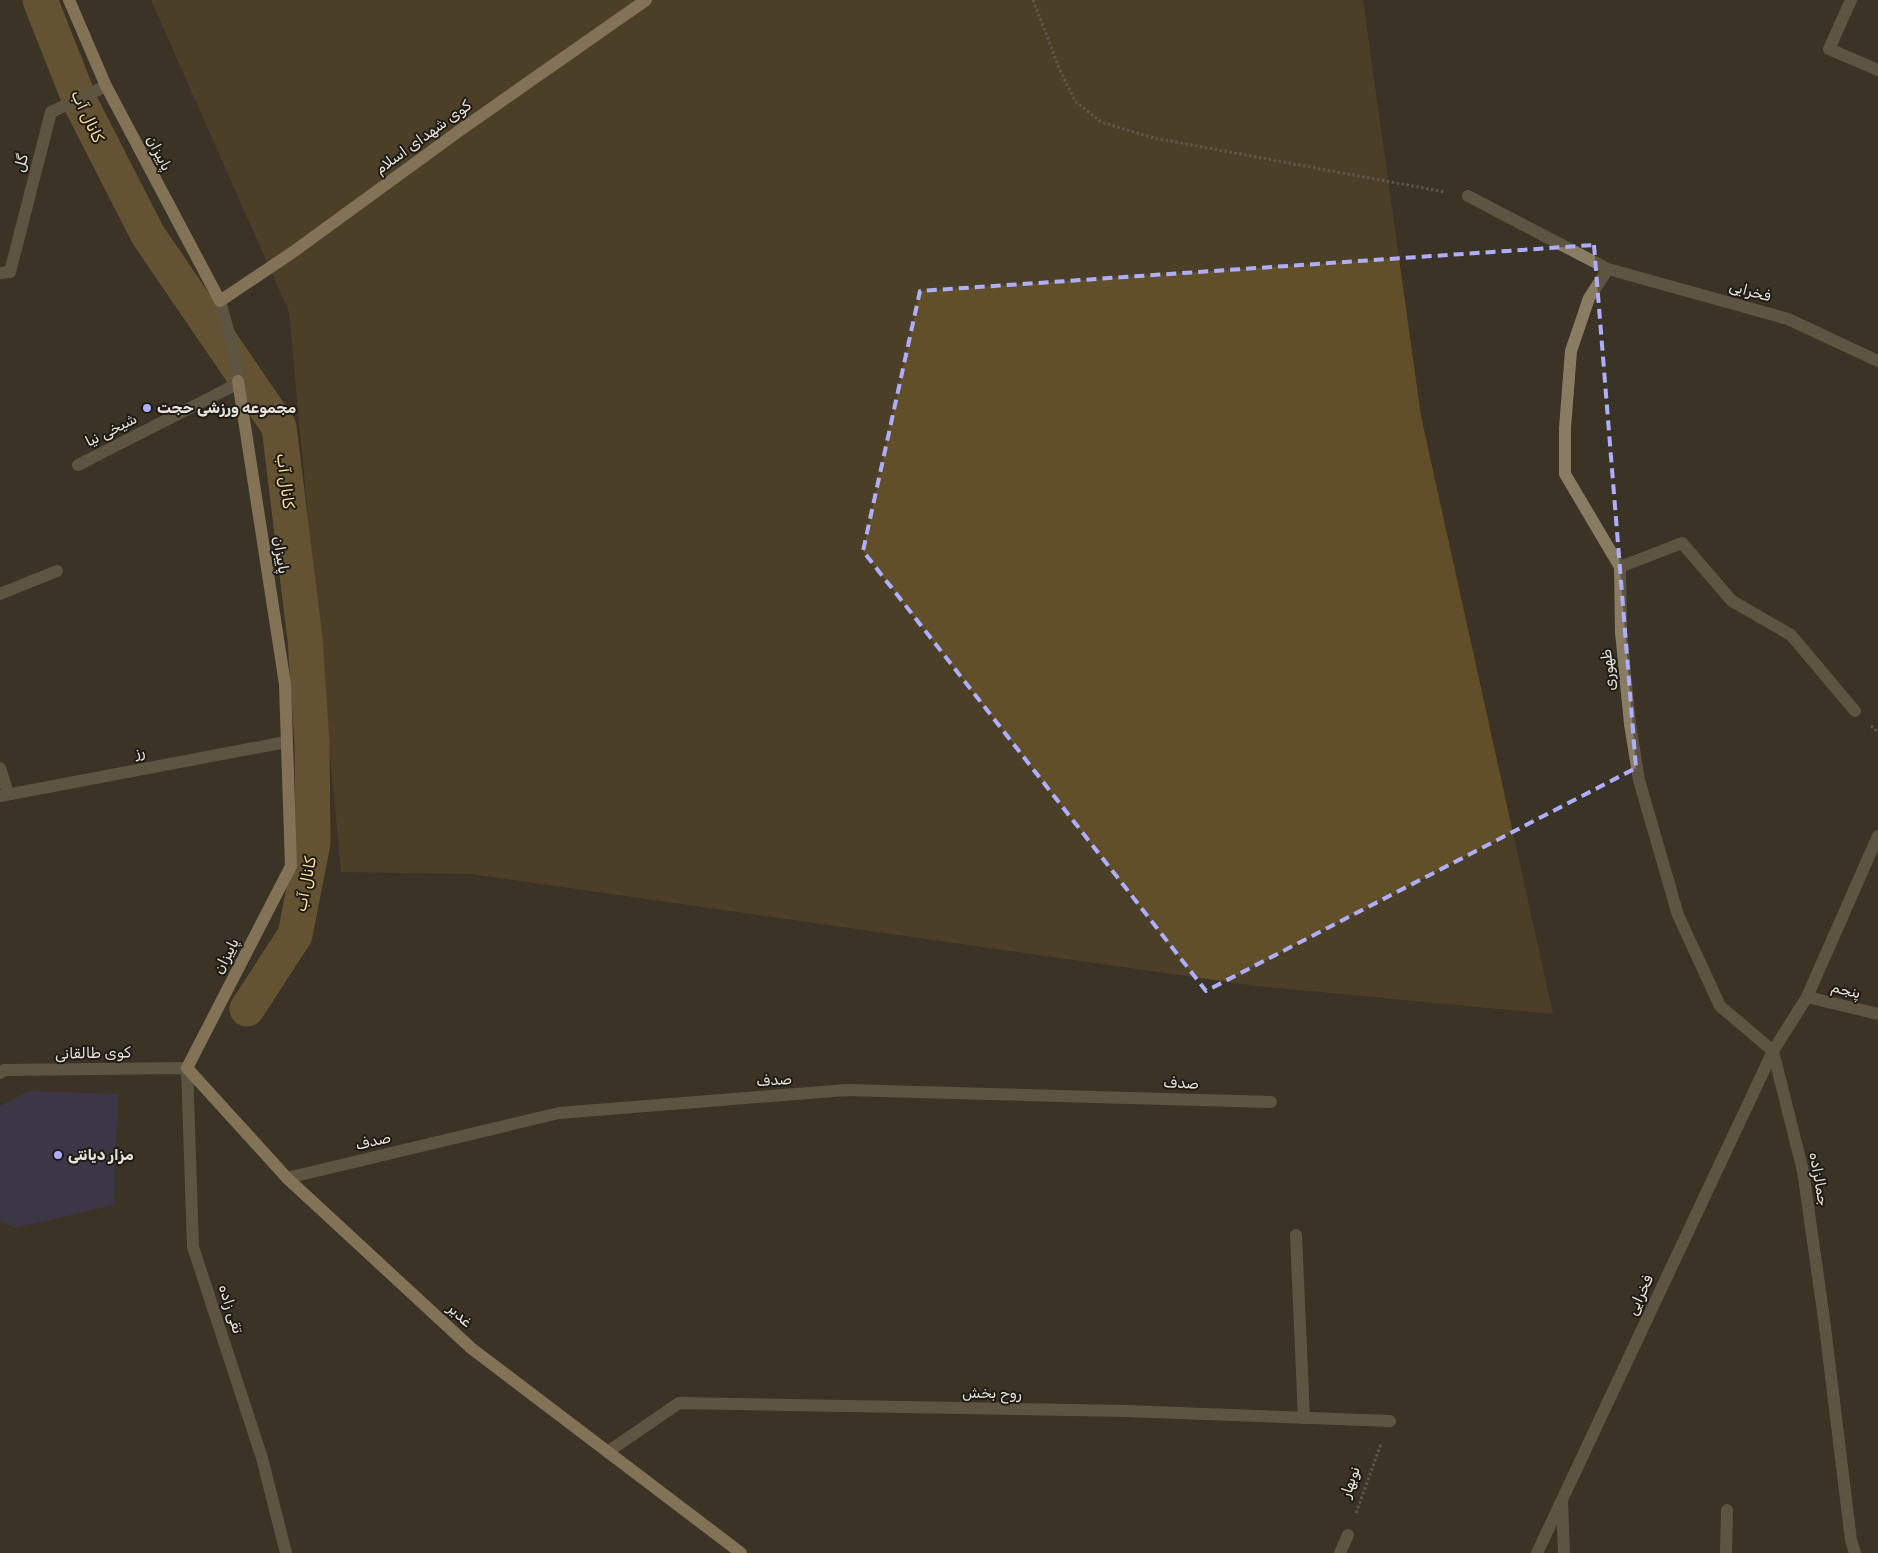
<svg xmlns="http://www.w3.org/2000/svg" width="1878" height="1553" viewBox="0 0 1878 1553" font-family="Rubik,Cairo,sans-serif">
<style>
.green{fill:#614f2a}
.lines{fill:none;stroke-linecap:round;stroke-linejoin:round}
.canal{stroke:#977b41;stroke-width:35}
.building{fill:#3f3c6f}
.path{stroke:#878176;stroke-width:3;stroke-dasharray:2.5 2.5;stroke-linecap:butt}
.minor{stroke:#887c63;stroke-width:12}
.major{stroke:#dcc290;stroke-width:12}
.marked{fill:none;stroke:#afaefa;stroke-width:4;stroke-dasharray:10 6;stroke-linejoin:round}
.poi-dot{fill:#afaefa;stroke:#1e1b15;stroke-width:2}
.labels{text-anchor:middle;stroke-width:4;stroke-linejoin:round;paint-order:stroke}
.street-label{font-size:15px;fill:#e7e3da;stroke:#1e1b15}
.poi-label{font-size:15px;font-weight:bold;fill:#e7e3da;stroke:#1e1b15;text-anchor:start}
.water-label{font-size:16px;font-style:italic;fill:#fddc9a;stroke:#1e1b15}
</style>
<rect width="100%" height="100%" fill="#3a3326"/>
<path class="green" d="M151 0H1363L1421 416 1553 1014 1257 986 471 874 341 872 289 312Z"/>
<g class="lines">
<path class="canal" d="M40 0 81 104 148 235 279 427 305 639 312 744 313 843 295 935 247 1009"/>
</g>
<path class="building" d="M29 1091 118 1094 114 1205 15 1228 0 1220V1106Z"/>
<g class="lines">
<path class="path" d="M1033 0 1060 70 1075 101 1101 122 1154 138 1445 192
M1871 726 1878 732
M1356 1513 1381 1444"/>
<path class="minor" d="M1851 0 1829 49 1878 70
M1468 196 1608 269 1788 319 1878 361
M1608 269 1589 298 1571 351 1565 428V474L1620 567 1621 632 1630 724 1639 780 1678 915 1720 1006 1773 1051
M0 273 10 272 51 112 106 86
M220 301 233 348 238 381
M78 465 239 383
M1620 567 1682 543 1732 601 1791 635 1855 711
M0 594 57 571
M0 768 8 793
M0 796 286 742
M1807 997 1878 1014
M1773 1051 1803 1171 1824 1319 1851 1540 1855 1553
M0 1073 4 1070 187 1068 193 1247 262 1458 286 1553
M287 1178 559 1113 846 1090 1271 1102
M1296 1235 1304 1418
M609 1451 679 1403 1126 1411 1390 1421
M1562 1501 1564 1553
M1340 1553 1348 1535
M1537 1553 1773 1051 1807 997 1878 836
M1726 1553 1727 1510"/>
<path class="major" d="M69 0 106 86 220 301 293 252 459 131 646 0
M238 381 285 684 291 866 187 1068 287 1178 471 1348 741 1553"/>
</g>
<path d="M0 0H1878V1553H0ZM1594 245 1636 768 1206 991 863 551 920 291Z" fill="#3a3326" fill-opacity=".55" fill-rule="evenodd"/>
<path class="marked" d="M1594 245 1636 768 1206 991 863 551 920 291Z"/>
<g class="poi-dot">
<circle cx="147" cy="408" r="5"/>
<circle cx="58" cy="1155" r="5"/>
</g>
<g class="labels">
<g class="street-label">
<text transform="translate(423 137) rotate(-36)" y="5">کوی شهدای اسلام</text>
<text transform="translate(159 153) rotate(62)" y="5">پاییزان</text>
<text transform="translate(21 163) rotate(-75)" y="5">گل</text>
<text transform="translate(1750 291) rotate(15)" y="5">فخرایی</text>
<text transform="translate(111 430) rotate(-27)" y="5">شیخی نیا</text>
<text transform="translate(281 555) rotate(81)" y="5">پاییزان</text>
<text transform="translate(1608 670) rotate(-96)" y="5">ظهوری</text>
<text transform="translate(140 752) rotate(-10)" y="5">رز</text>
<text transform="translate(226 956) rotate(-63)" y="5">پاییزان</text>
<text transform="translate(1846 990) rotate(14)" y="5">پنجم</text>
<text transform="translate(93 1053) rotate(-1)" y="5">کوی طالقانی</text>
<text transform="translate(774 1080) rotate(-4)" y="5">صدف</text>
<text transform="translate(1181 1083) rotate(2)" y="5">صدف</text>
<text transform="translate(373 1141) rotate(-13)" y="5">صدف</text>
<text transform="translate(1819 1179) rotate(80)" y="5">جمالزاده</text>
<text transform="translate(1640 1295) rotate(-65)" y="5">فخرایی</text>
<text transform="translate(231 1309) rotate(72)" y="5">تقی زاده</text>
<text transform="translate(460 1315) rotate(43)" y="5">غدیر</text>
<text transform="translate(992 1393) rotate(1)" y="5">روح بخش</text>
<text transform="translate(1350 1482) rotate(-70)" y="5">نوبهار</text>
</g>
<g class="poi-label">
<text x="157" y="413">مجموعه ورزشی حجت</text>
<text x="68" y="1160">مزار دیانتی</text>
</g>
<g class="water-label">
<text transform="translate(88 116) rotate(65)" y="6">کانال آب</text>
<text transform="translate(286 481) rotate(83)" y="6">کانال آب</text>
<text transform="translate(305 884) rotate(-79)" y="6">کانال آب</text>
</g>
</g>
</svg>
